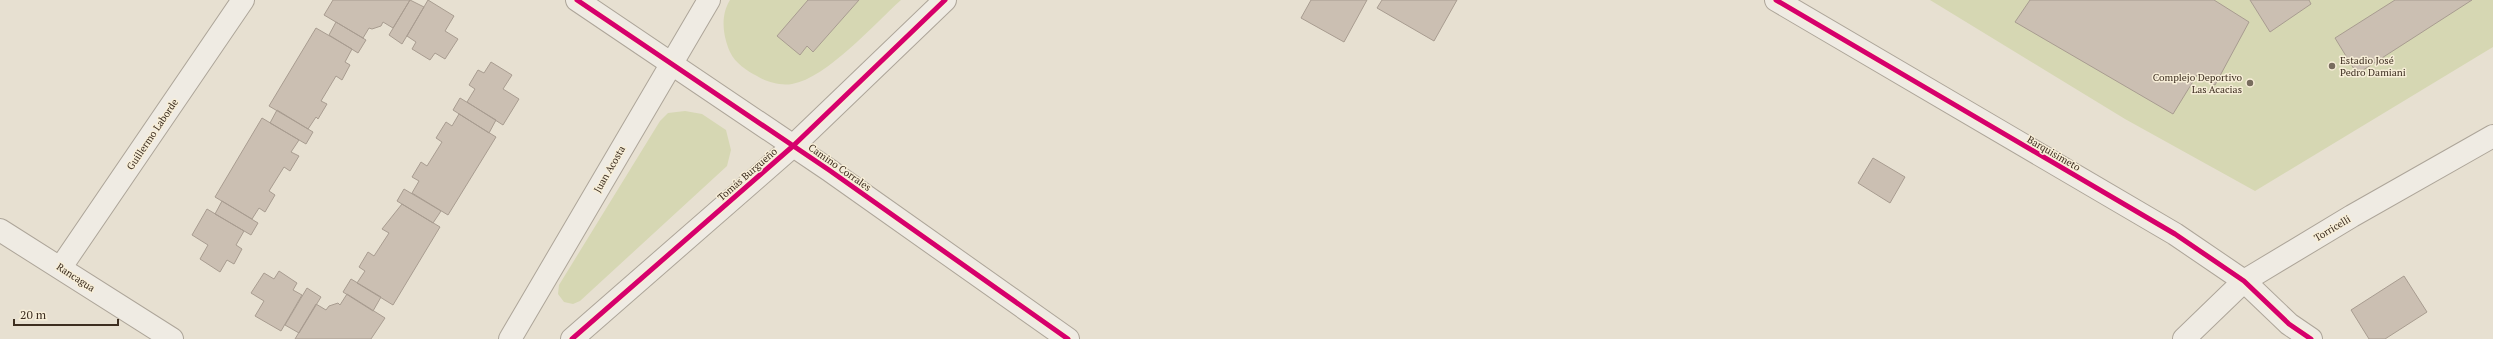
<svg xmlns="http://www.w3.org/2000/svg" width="2493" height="339" viewBox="0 0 2493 339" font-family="'PT Serif',serif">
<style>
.green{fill:#d6d7b3}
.building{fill:#cbbfb2;stroke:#a89c90}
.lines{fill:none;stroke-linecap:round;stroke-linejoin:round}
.minor-casing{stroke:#ada599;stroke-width:24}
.minor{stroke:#efebe3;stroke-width:22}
.cycleway-casing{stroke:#f7eed8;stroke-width:8}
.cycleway{stroke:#d6006c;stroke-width:5}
.poi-dot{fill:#786c5e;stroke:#f7eed8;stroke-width:1.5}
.labels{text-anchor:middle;stroke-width:3;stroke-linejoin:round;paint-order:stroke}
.poi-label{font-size:10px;fill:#3d2e20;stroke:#f7eed8;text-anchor:start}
.street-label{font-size:10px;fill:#3d2e20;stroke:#f7eed8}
</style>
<rect width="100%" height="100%" fill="#e7e0d1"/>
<path class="green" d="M730 0H901C874 24 827 78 792 84 780 86 766 82 757 76 747 71 735 63 730 52 723 36 720 16 730 0Z
M1930 0H2493V47L2255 191 2125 119Z
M685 111 702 114 726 130 731 150 727 166 580 301 573 304 564 302 558 294 559 285 660 121 668 113Z"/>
<path class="building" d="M333 0H410L393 28 383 22 381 26 372 29 369 28 363 38 324 15Z
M410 0 424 7 402 44 389 35Z
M428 0 454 16 445 31 458 39 445 59 435 53 430 60 412 49 416 42 407 36Z
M808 0H859L813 52 807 46 800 55 777 36Z
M1311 0H1367L1344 42 1301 18Z
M1382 0H1457L1434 41 1377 8Z
M2030 0H2214L2249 22 2215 85 2197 75 2173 114 2015 22Z
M2250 0H2309L2311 4 2270 32Z
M2395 0H2472L2357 74 2335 38Z
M336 22 366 40 358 53 329 35Z
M316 28 352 49 345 62 350 65 342 80 336 76 321 101 327 104 318 119 316 117 308 129 269 106Z
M491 62 512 75 503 89 519 99 503 125 467 102 475 89 469 85 478 70 484 73Z
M460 98 496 120 489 133 453 110Z
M277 110 313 132 306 144 270 123Z
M459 114 496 137 448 215 412 193 419 181 412 177 421 162 427 166 442 142 436 138 446 122 452 126Z
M262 118 299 140 291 152 299 156 290 171 284 167 269 191 275 195 265 212 259 208 252 219 215 197Z
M1873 158 1905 177 1890 203 1858 183Z
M404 189 441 211 433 223 397 201Z
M222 201 258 223 251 235 215 214Z
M402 204 440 227 393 305 357 283 365 271 359 267 368 252 374 256 389 233 382 229Z
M207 209 244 231 236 245 242 249 234 264 227 260 220 272 200 259 208 245 192 235Z
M279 271 297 283 293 290 302 295 281 331 255 316 264 301 251 293 264 273 274 279Z
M2404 276 2427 312 2385 339H2369L2351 310Z
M351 279 381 297 373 311 343 292Z
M307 288 321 297 299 333 285 325Z
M347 294 385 318 371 339H295L316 304 326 310 329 306 338 303 340 305Z"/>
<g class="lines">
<g class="minor-casing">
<path id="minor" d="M577 0 829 170 1068 339
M1776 0 2175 234 2244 281 2289 324 2311 339
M0 230 172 339
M61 267 243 0
M510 339 709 0
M572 339 793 146 945 0
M2184 339 2244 281 2352 216 2493 136"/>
</g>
<use href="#minor" class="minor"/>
<g class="cycleway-casing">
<path id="cycleway" d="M577 0 829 170 1068 339
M1776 0 2175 234 2244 281 2289 324 2311 339
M572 339 793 146 945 0"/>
</g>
<use href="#cycleway" class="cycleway"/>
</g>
<g class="poi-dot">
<circle cx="2332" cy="66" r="4"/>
<circle cx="2250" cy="83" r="4"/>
</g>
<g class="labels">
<g class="poi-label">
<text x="2340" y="64">Estadio José<tspan x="2340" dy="12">Pedro Damiani</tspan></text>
<text x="2242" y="81" text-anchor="end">Complejo Deportivo<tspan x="2242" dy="12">Las Acacias</tspan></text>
</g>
<g class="street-label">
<text transform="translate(152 134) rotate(-56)" y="4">Guillermo Laborde</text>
<text transform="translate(2054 153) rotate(30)" y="4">Barquisimeto</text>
<text transform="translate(840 167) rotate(35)" y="4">Camino Corrales</text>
<text transform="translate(609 169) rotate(-60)" y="4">Juan Acosta</text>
<text transform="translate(747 174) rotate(-41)" y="4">Tomás Burgueño</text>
<text transform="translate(2332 228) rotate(-31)" y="4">Torricelli</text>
<text transform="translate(76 277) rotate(33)" y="4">Rancagua</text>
</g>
</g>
<path d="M14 319v6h104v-6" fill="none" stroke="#3d2e20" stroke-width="2"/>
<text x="20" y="319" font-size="12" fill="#3d2e20" stroke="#f7eed8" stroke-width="3" paint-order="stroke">20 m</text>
</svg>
